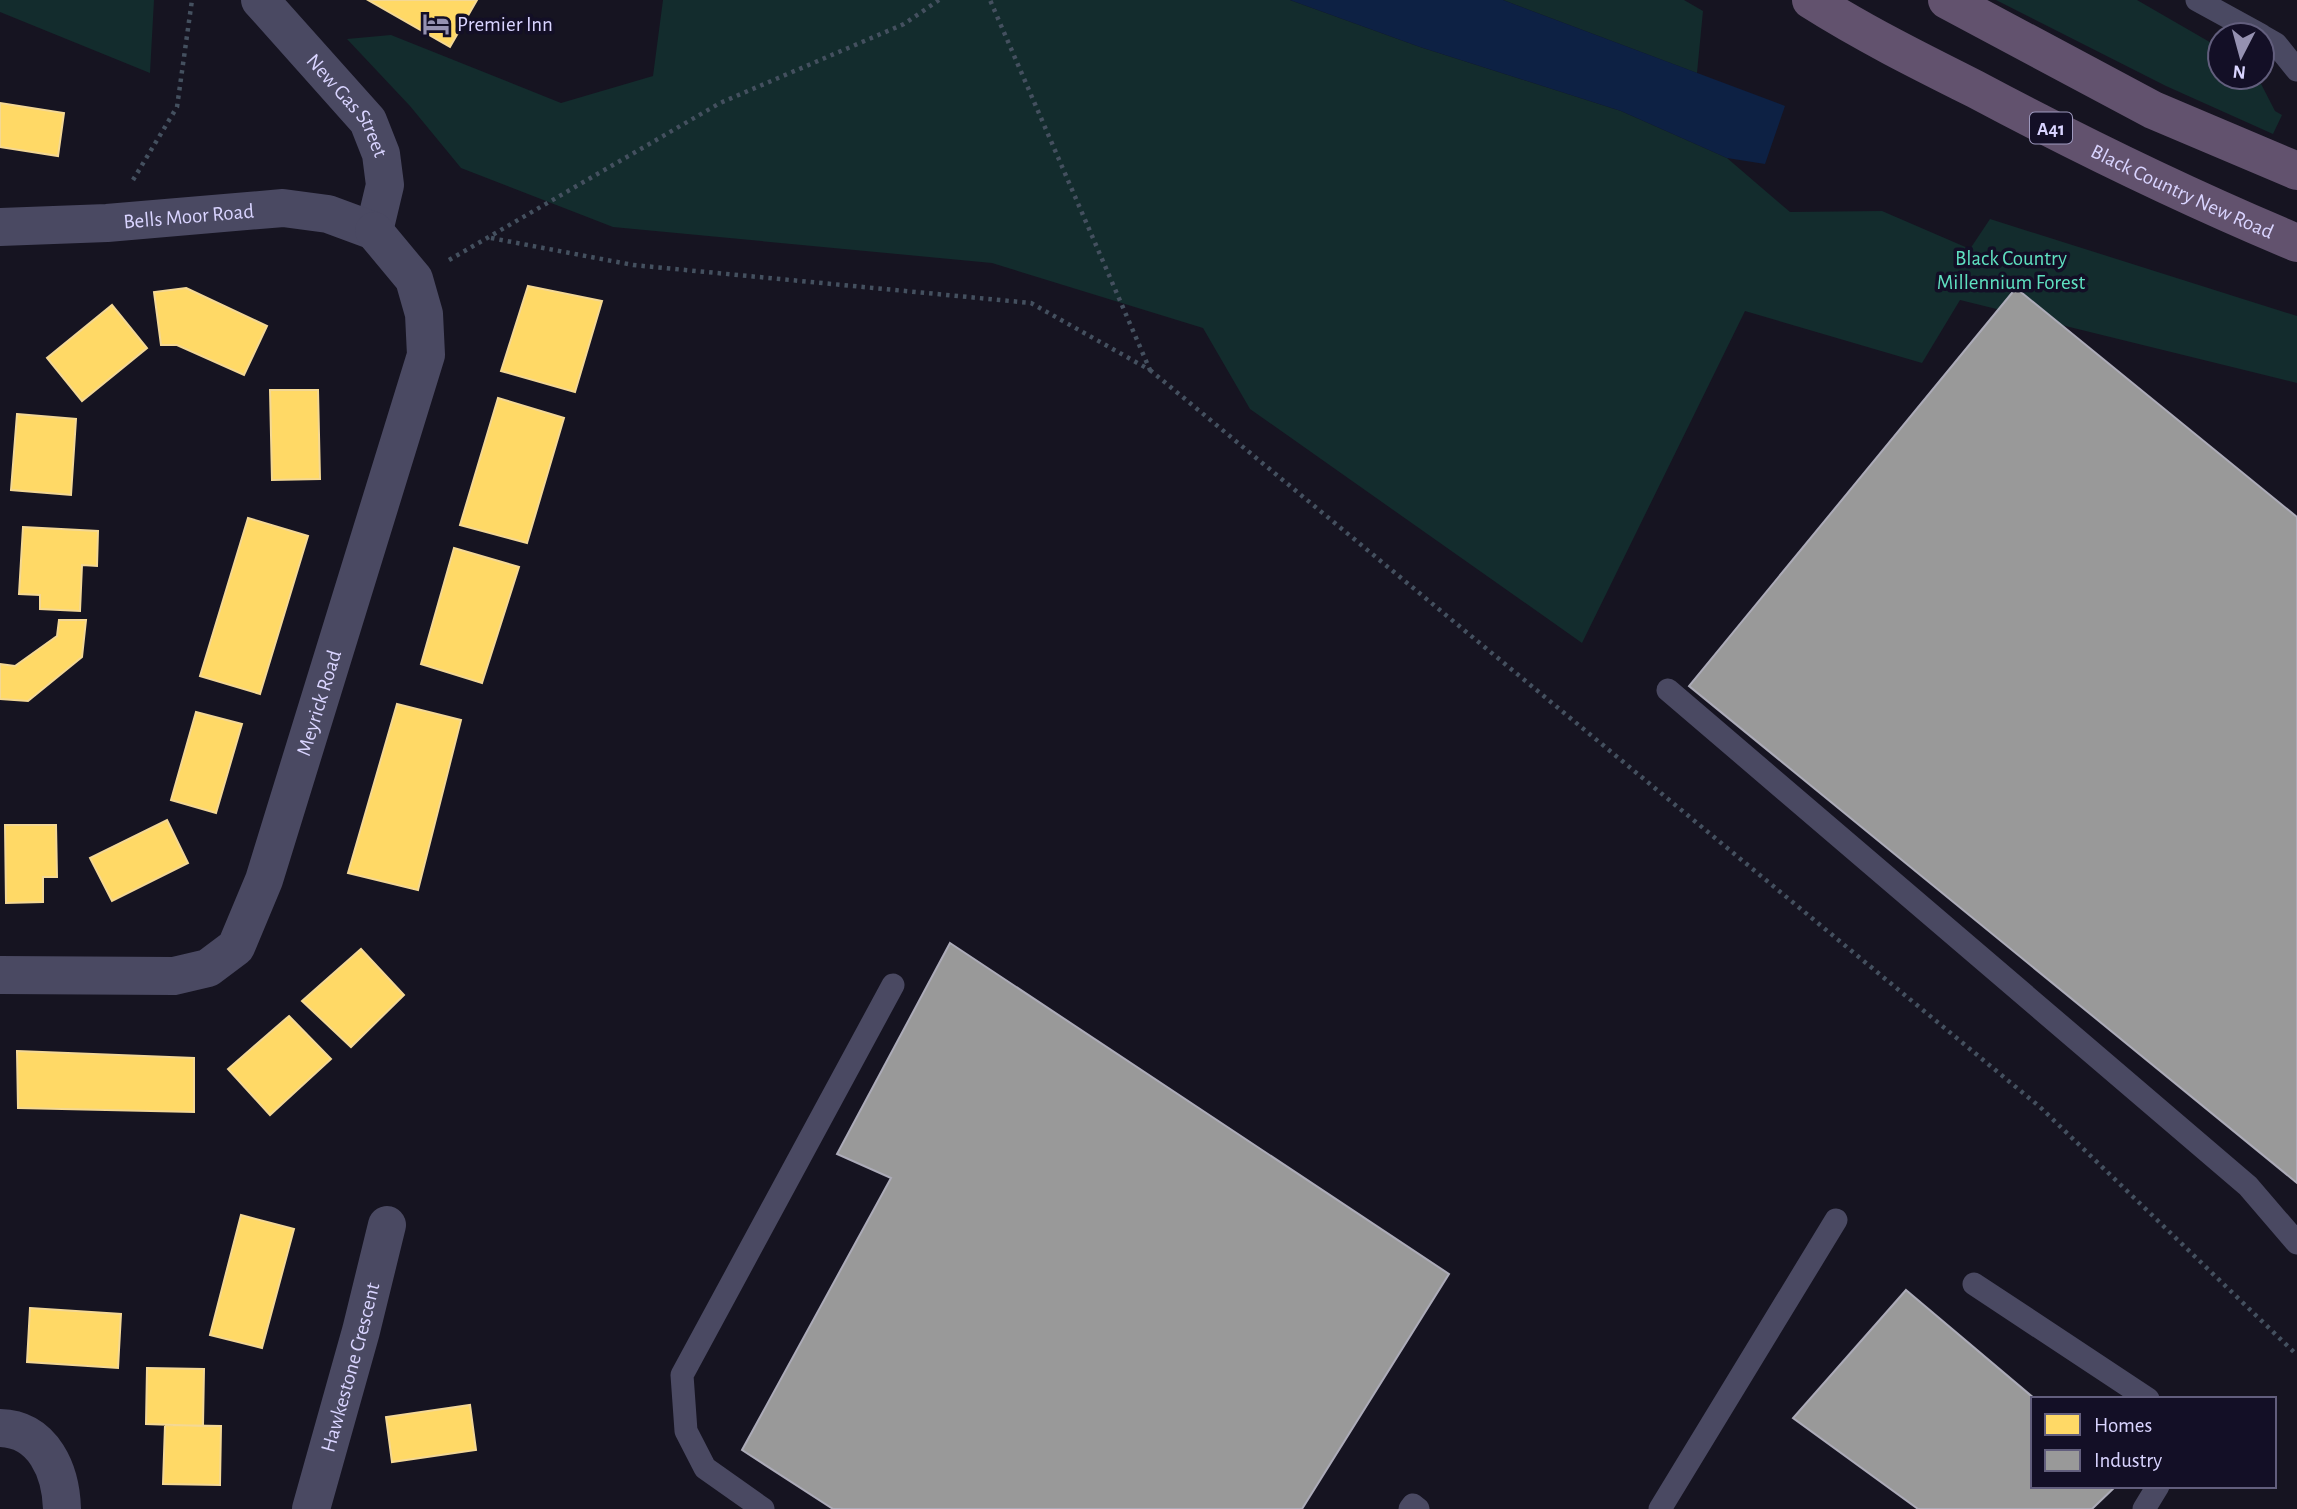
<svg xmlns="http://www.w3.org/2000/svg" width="2297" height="1509" viewBox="0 0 2297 1509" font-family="'Alegreya Sans',sans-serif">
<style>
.green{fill:#132c2d}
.water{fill:#0d2144}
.homes{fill:#ffd966;stroke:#f4d894;stroke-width:2}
.industry{fill:#999;stroke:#acabb8;stroke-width:2}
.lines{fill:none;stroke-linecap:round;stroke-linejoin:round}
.path{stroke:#44505f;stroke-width:4.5;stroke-dasharray:3.5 5;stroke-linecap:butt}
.service{stroke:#4a4962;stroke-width:23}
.minor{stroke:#4a4962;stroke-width:38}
.trunk{stroke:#62526e;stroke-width:38}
.labels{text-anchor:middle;stroke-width:7;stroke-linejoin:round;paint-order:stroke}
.shield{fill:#130f26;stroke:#9e99be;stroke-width:2}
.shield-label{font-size:19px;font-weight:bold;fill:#d9d4ff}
.poi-label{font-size:21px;fill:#d9d4ff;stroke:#130f26;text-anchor:start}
.street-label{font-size:21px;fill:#d9d4ff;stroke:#130f26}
.park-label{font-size:21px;fill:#5fe0c0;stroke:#130f26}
</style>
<rect width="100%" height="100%" fill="#161421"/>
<path class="green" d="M0 0H154L150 73 0 12Z
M663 0H1290L1420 47 1621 111 1727 158 1790 212 1882 211 1970 249 1990 219 2297 316V383L1960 300 1922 363 1745 311 1582 643 1250 409 1203 328 992 263 613 227 461 168 410 106 347 39 391 35 561 103 653 76Z
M1503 0H1684L1703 11 1697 73Z
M1996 0H2137L2220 48V77L2258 78 2275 111 2282 115 2273 134 2166 86Z"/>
<path class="water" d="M1290 0H1503L1785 106 1765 164 1727 158 1621 111 1420 47Z"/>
<path class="homes" d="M368 0H477L450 47Z
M0 103 64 113 58 156 0 147Z
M528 286 602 301 575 392 501 371Z
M186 288 267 326 244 375 177 345H161L154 292Z
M112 305 147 348 82 401 47 358Z
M270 390H318L320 479 272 480Z
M498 398 564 418 527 543 460 525Z
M17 414 76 419 71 495 11 490Z
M248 518 308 536 260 694 200 676Z
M23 527 98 531 97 566 82 565 80 611 40 609V595L19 594Z
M454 548 519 567 482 683 421 664Z
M59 620H86L82 657 28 701 0 699V664L15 666 57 636Z
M397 704 461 720 418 890 348 873Z
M196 712 242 724 216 813 171 800Z
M167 820 188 863 112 901 90 858Z
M5 825H56L57 877H43V902L6 903Z
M361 949 404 995 351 1047 302 1001Z
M289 1016 331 1059 270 1115 228 1069Z
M17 1051 194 1058V1112L18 1108Z
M241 1215 294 1229 262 1348 210 1335Z
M30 1308 121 1314 118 1368 27 1362Z
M147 1368 204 1369 203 1426 146 1424Z
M470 1405 476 1450 392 1462 386 1417Z
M165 1425 221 1426 220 1485 163 1484Z"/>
<path class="industry" d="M2016 288 2297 517V1183L1689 686Z
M950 943 1449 1274 1302 1509H833L742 1450 891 1178 837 1154Z
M1906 1290 2035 1399H2033V1486H2116L2092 1509H1918L1793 1418Z"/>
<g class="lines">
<path class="path" d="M133 180 177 107 192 0
M491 238 633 265 1031 303 1150 370 990 0
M449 260 720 103 904 24 939 0
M1150 370 2040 1107 2297 1355"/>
<path class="service" d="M2197 0 2261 35
M2262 36 2276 44 2297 70
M1668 690 2248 1186 2297 1243
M1974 1284 2148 1399
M763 1509 705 1468 686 1431 682 1375 893 985
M1410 1509 1413 1505 1418 1509
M1660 1509 1836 1220
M2144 1509 2158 1486"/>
<g class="minor">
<path id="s1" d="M260 0 368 121 381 154 385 185 374 231"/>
<path id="s2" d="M0 227 107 223 283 208 328 214 374 231"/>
<path id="s3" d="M0 975 174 976 208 968 236 947 264 880 426 355 424 314 414 279 374 231"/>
<path d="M0 1428C44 1429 61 1472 62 1509"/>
<path id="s4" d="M311 1509 361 1331 387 1225"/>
</g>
<g class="trunk">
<path id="s5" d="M1811 0C1863 33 1919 61 1975 89 2080 145 2187 197 2297 243"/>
<path d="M1947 0 2153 110 2297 171"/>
</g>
</g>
<defs>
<g id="hotel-bare" transform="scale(2.1)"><path d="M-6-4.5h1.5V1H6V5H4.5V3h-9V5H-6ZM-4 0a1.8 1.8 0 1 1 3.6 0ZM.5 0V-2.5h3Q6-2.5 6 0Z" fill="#9591b1" stroke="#130f26" stroke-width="2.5" paint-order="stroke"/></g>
</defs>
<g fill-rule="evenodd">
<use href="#hotel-bare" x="436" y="24"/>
</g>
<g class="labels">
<rect class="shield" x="2030" y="112.5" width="42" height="31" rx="5"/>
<g class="shield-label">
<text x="2051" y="135">A41</text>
</g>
<g class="poi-label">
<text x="457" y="31">Premier Inn</text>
</g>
<g class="street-label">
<text dy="7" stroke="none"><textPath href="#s1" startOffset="138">New Gas Street</textPath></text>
<text dy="7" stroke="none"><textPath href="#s5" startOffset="418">Black Country New Road</textPath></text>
<text dy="7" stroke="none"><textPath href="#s2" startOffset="189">Bells Moor Road</textPath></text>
<text dy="7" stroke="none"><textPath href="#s3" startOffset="502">Meyrick Road</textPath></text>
<text dy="7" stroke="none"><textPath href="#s4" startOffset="147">Hawkestone Crescent</textPath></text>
</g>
<g class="park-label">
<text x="2011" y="265">Black Country<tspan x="2011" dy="24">Millennium Forest</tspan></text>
</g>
</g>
<rect x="2031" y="1397" width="245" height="91" fill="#130f26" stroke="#625e7d" stroke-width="2"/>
<rect x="2045" y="1414" width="35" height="21" fill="#ffd966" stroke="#625e7d" stroke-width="2"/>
<text x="2094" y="1432" font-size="21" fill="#d9d4ff">Homes</text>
<rect x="2045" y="1450" width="35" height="21" fill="#999999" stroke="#625e7d" stroke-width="2"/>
<text x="2094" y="1467" font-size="21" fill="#d9d4ff">Industry</text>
<g transform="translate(2241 56) rotate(186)"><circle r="33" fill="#130f26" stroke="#625e7d" stroke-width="2"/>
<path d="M0-5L12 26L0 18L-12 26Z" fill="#9591b1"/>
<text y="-10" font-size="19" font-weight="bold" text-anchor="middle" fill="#d9d4ff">N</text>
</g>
</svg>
